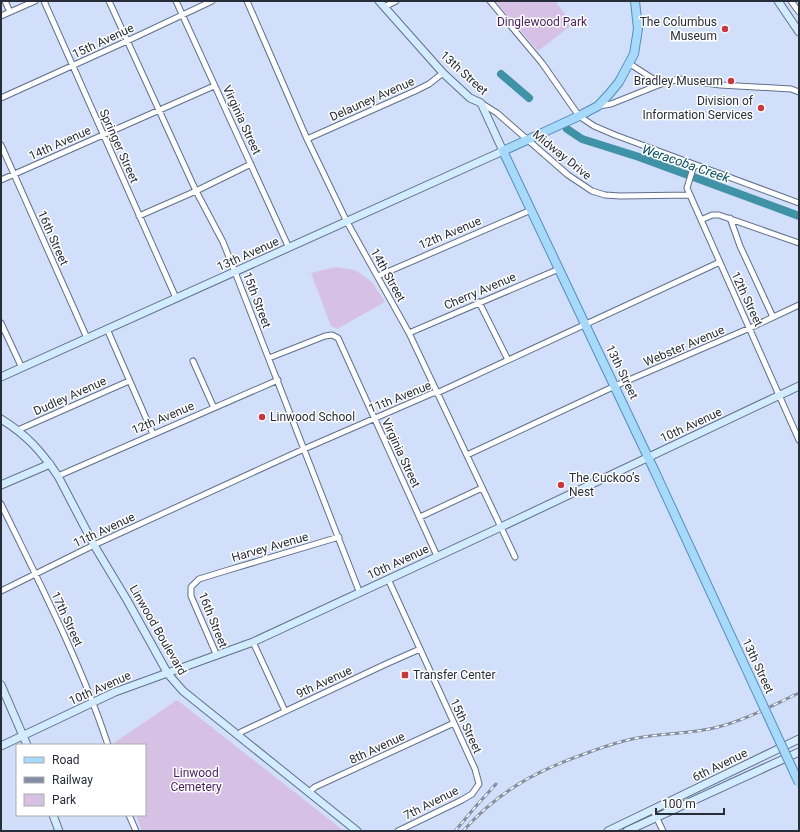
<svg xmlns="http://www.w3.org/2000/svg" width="800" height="832" viewBox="0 0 800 832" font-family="Roboto,sans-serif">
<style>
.green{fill:#d6c1e4}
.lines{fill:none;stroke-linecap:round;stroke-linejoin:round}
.river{stroke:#4092a7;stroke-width:8}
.street-casing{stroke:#606f8b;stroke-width:7}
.secondary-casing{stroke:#606f8b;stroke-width:9}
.primary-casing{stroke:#548db6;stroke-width:10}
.street{stroke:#fff;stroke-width:5}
.secondary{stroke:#d3ecfd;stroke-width:7}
.primary{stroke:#a7d9fb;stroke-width:8}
.rail-casing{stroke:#848da2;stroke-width:3}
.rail{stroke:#fff;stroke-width:1.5;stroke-dasharray:4.5;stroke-linecap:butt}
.primary-bridge-casing{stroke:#548db6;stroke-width:10;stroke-linecap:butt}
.primary-bridge{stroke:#a7d9fb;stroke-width:8}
.poi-dot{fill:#c8393f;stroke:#fff;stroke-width:1.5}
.labels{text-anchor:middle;stroke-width:3;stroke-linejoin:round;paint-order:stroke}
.park-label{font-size:12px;fill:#481e5f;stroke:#fff}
.poi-label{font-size:12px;fill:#272d39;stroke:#fff;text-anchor:end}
.street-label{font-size:12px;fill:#272d39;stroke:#fff}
.water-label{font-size:13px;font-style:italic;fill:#044f5e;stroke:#fff}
</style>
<rect width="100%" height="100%" fill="#d2dffa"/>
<path class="green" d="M495 1H555L573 24 538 51Z
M335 267 355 270 372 282 385 302 337 329 331 326 311 273Z
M177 700 344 831H142L136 815H145V745H115L114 743Z"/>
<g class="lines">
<path class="river" d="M501 74 529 98
M567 129 582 139 639 157 799 216"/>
<g class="street-casing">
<path id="street" d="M5 1 10 12
M44 1 176 298
M109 1 196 191 223 242 235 272 359 591
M176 1 289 248
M247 1 307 139 347 222 409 333 515 557
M490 1 542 63 579 116 594 126 615 135 799 203
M791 1 799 12
M384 7 396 1
M1 16 35 1
M630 64 661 84
M1 98 127 41 212 1
M481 103 497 113 568 175 592 191 605 195 620 196 690 195
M599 106 611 104 661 84 679 79 720 85 791 89 799 92
M307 139 415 91 429 84 443 73
M1 145 87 338
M694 165 687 188 690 195 799 440
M1 180 214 86
M139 216 196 191 251 164
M730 218 740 246 773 317
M701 220 712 215H719L799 243
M378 276 531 210
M479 302 508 360
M1 323 22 368
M107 329 153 434
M409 333 559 269
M269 358 325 336 332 335 338 338 437 556
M193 361 214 408
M18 430 129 381
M467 455 615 386 750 328 799 305
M58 476 278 380
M1 504C39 582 81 663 108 745
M420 517 482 488
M388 579 475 769 479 784 472 794 462 800 398 831
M1 591 94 545 304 449 433 393H437L720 262
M253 642 285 711
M217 656 191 596V587L199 579 225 571 339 537
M239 736 241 732 386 664 420 649
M309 792 315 787 454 723
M653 810 663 831
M129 815 136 831"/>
</g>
<g class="secondary-casing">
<path id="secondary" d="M778 1 799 32
M1 377 503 151 481 103 470 98 443 73 379 1
M1 419C27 435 41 451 58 476L94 545 127 600 168 674 183 691 357 831
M1 485 50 464
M1 685 27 745
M1 746 115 692 253 642 501 527 799 386
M53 815 59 831
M608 831 799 739
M627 831 799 752"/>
</g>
<g class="primary-casing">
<path id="primary" d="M635 1 638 29 634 54 619 82 610 93 598 106 579 116 503 151 656 474"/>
</g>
<use href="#street" class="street"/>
<use href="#secondary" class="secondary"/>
<use href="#primary" class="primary"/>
<g class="rail-casing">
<path id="rail" d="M455 831 477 805 496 784
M463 831C500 790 536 771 587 753 603 747 620 741 637 738 664 733 691 734 718 727 746 720 773 705 799 693"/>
</g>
<use href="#rail" class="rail"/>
<g class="primary-bridge-casing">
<path id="primary-bridge" d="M656 474 799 783"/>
</g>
<use href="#primary-bridge" class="primary-bridge"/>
</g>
<g class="poi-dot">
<circle cx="725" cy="29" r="4"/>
<circle cx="731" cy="81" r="4"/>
<circle cx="761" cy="108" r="4"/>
<circle cx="262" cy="417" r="4"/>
<circle cx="561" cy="485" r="4"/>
<rect x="401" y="671" width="8" height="8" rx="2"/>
</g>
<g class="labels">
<g class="park-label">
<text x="542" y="26">Dinglewood Park</text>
<text x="196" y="777">Linwood<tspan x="196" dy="14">Cemetery</tspan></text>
</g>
<g class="poi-label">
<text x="717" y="26">The Columbus<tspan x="717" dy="14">Museum</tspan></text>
<text x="723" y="85">Bradley Museum</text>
<text x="753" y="105">Division of<tspan x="753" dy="14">Information Services</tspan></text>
<text x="270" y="421" text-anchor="start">Linwood School</text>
<text x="569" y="482" text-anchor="start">The Cuckoo’s<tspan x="569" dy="14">Nest</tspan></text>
<text x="413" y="679" text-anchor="start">Transfer Center</text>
</g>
<g class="street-label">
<text transform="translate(103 41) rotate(-25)" y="4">15th Avenue</text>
<text transform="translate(464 73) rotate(42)" y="4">13th Street</text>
<text transform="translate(372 99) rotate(-24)" y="4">Delauney Avenue</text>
<text transform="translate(242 120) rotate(65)" y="4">Virginia Street</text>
<text transform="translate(60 143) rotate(-24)" y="4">14th Avenue</text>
<text transform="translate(119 146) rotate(66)" y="4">Springer Street</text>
<text transform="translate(562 155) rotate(39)" y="4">Midway Drive</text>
<text transform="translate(450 233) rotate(-23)" y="4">12th Avenue</text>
<text transform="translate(53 238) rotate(66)" y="4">16th Street</text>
<text transform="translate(248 254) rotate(-24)" y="4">13th Avenue</text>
<text transform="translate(388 275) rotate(61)" y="4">14th Street</text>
<text transform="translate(480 291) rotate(-23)" y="4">Cherry Avenue</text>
<text transform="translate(747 299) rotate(65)" y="4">12th Street</text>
<text transform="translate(257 300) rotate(69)" y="4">15th Street</text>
<text transform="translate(684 346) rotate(-23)" y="4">Webster Avenue</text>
<text transform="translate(622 372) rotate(64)" y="4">13th Street</text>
<text transform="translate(70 396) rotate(-24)" y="4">Dudley Avenue</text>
<text transform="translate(400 397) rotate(-22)" y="4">11th Avenue</text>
<text transform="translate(163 418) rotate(-23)" y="4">12th Avenue</text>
<text transform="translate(691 425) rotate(-25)" y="4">10th Avenue</text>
<text transform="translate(401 453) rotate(65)" y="4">Virginia Street</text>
<text transform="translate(104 530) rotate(-25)" y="4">11th Avenue</text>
<text transform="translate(270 547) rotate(-16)" y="4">Harvey Avenue</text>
<text transform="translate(398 562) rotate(-25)" y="4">10th Avenue</text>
<text transform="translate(67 619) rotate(65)" y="4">17th Street</text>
<text transform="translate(213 620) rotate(68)" y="4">16th Street</text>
<text transform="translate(158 630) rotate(60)" y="4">Linwood Boulevard</text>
<text transform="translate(758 666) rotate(65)" y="4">13th Street</text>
<text transform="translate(324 682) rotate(-25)" y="4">9th Avenue</text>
<text transform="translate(100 688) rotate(-24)" y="4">10th Avenue</text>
<text transform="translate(466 726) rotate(65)" y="4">15th Street</text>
<text transform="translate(377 748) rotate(-25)" y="4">8th Avenue</text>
<text transform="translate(720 765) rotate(-26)" y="4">6th Avenue</text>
<text transform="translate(431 803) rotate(-27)" y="4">7th Avenue</text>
</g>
<g class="water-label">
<text transform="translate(686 163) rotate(19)" y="5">Weracoba Creek</text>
</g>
</g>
<rect width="800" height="832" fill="none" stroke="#272d39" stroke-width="4"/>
<rect x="16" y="744" width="130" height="72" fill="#ffffff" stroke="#a9abb0"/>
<rect x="24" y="757" width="20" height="6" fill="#a7d9fb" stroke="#a9abb0"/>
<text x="52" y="764" font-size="12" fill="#272d39">Road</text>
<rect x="24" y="777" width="20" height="6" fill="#848da2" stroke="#a9abb0"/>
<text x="52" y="784" font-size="12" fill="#272d39">Railway</text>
<rect x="24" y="794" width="20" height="12" fill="#d6c1e4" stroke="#a9abb0"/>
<text x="52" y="804" font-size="12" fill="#272d39">Park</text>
<path d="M656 808v6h68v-6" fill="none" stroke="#272d39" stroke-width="2"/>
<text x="662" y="808" font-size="12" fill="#272d39" stroke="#ffffff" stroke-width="3" paint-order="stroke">100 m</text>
</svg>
